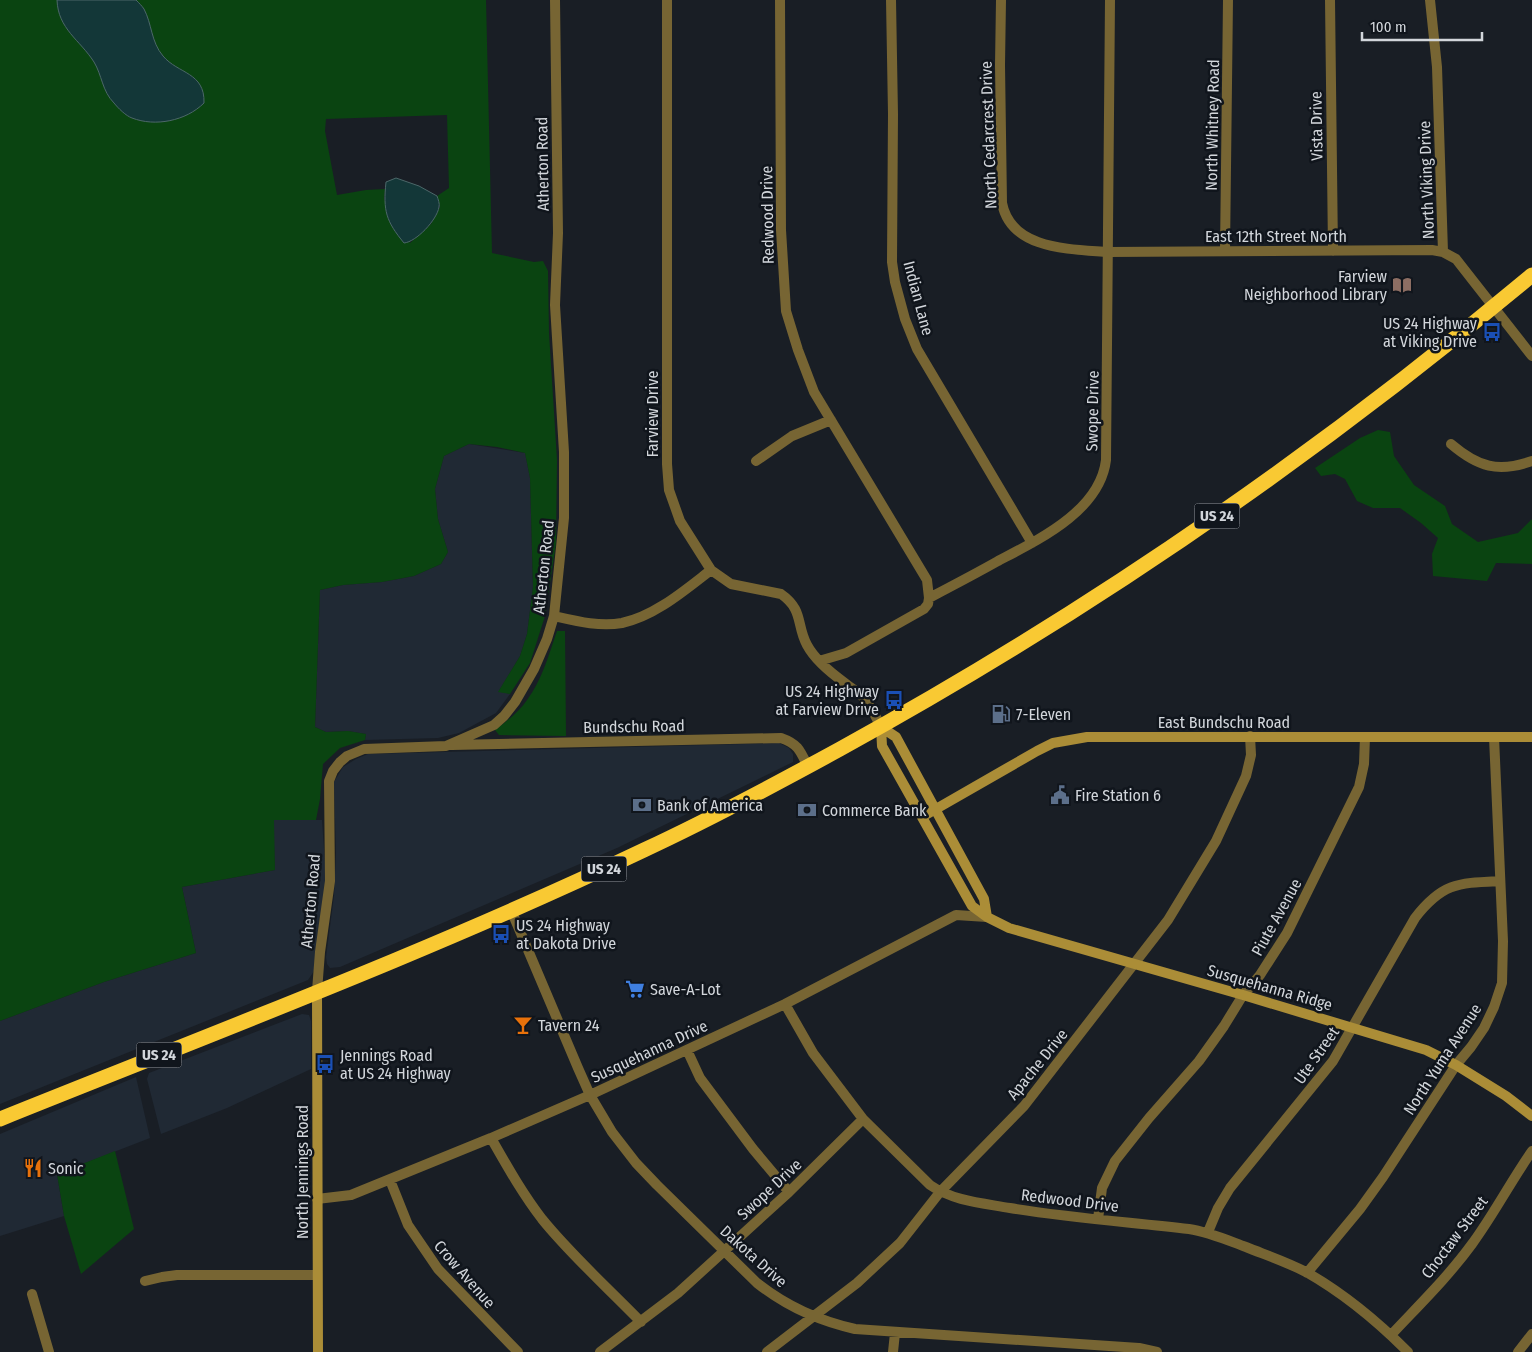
<svg xmlns="http://www.w3.org/2000/svg" width="1532" height="1352" viewBox="0 0 1532 1352" font-family="'Fira Sans Condensed',sans-serif">
<style>
.built{fill:#202934}
.green{fill:#0a4411;fill-rule:evenodd}
.water{fill:#133738;stroke:#4c6769}
.lines{fill:none;stroke-linecap:round;stroke-linejoin:round}
.street{stroke:#776533;stroke-width:10}
.secondary{stroke:#ab8d37;stroke-width:10}
.highway{stroke:#f9c933;stroke-width:15}
.labels{text-anchor:middle;stroke-width:5;stroke-linejoin:round;paint-order:stroke}
.shield{fill:#10151c;stroke:#989ca2;stroke-width:1}
.shield-label{font-size:15px;font-weight:bold;fill:#d2d6db}
.street-label{font-size:16px;fill:#d2d6db;stroke:#10151c}
.poi-label{font-size:16px;fill:#d2d6db;stroke:#10151c;text-anchor:start}
</style>
<rect width="100%" height="100%" fill="#191e25"/>
<path class="built" d="M469 444 525 453 530 478 533 587 527 634 520 656 499 691 510 694 496 713 459 733 438 738 365 740 366 734 348 731 326 732 315 727 320 590 343 585 382 582 414 576 441 564 448 552 438 519 435 489 444 456Z
M779 743 789 748 793 754V762L617 848 340 967 330 968 327 964 326 957 334 896 336 853 334 782 343 767 356 759 368 754Z
M273 820H322L326 878 314 971 308 980 0 1104V1021L104 982 196 953 182 887 275 870Z
M302 1014 309 1015 311 1021V1069L227 1108 161 1134 147 1079 149 1073Z
M136 1077 150 1138 57 1174 64 1216 0 1236V1134Z"/>
<path class="green" d="M0 0H486L492 253 534 262 543 261 548 271 549 333 557 460 556 543 545 616 530 663 510 694 498 692 520 656 527 634 533 587 530 478 525 453 497 447 469 444 444 456 435 489 438 519 448 552 441 564 414 576 382 582 343 585 320 590 315 727 326 732 348 731 366 734 365 740 340 748 323 764 320 799 316 820H274L275 870 182 887 196 953 104 982 0 1021ZM447 115 449 188 437 196 440 207 431 224 410 243 384 199 385 189 366 190 337 195 325 131 326 119Z
M1378 430 1390 432 1394 456 1414 485 1445 506 1452 524 1478 542 1518 533 1532 519V564L1496 563 1487 581 1433 576 1432 554 1438 538 1421 523 1400 508H1373L1357 501 1345 479 1335 474 1321 476 1315 468 1360 438Z
M557 631H565L566 736 499 735 495 730C507 721 519 712 527 700 542 680 549 654 557 631Z
M115 1151 134 1229 81 1274 64 1216 57 1174Z"/>
<path class="water" d="M57 0H136C139 3 142 6 144 9 152 24 151 42 163 56 178 74 205 72 204 103 186 121 155 127 132 118 126 116 118 108 114 103 102 91 102 75 94 62 80 40 58 29 57 0Z
M396 178 419 186 437 196C438 199 440 204 439 207 437 220 416 242 404 243 386 221 383 211 386 182Z"/>
<g class="lines">
<path class="street" d="M667 0V464L669 490 680 521 711 570 731 584 781 594C804 610 796 625 807 645 815 660 831 673 845 683 851 688 858 692 863 697 871 706 876 717 881 727
M780 0 781 230 786 311 798 350 814 392 927 580 929 598
M891 0 893 114 892 262 895 282 905 319 917 349 1032 543
M1001 0 1000 65 1002 203C1011 250 1070 249 1108 252L1432 250 1443 252 1456 259 1532 356
M1330 0 1333 251
M1430 0 1437 67 1443 252
M1225 251 1228 0
M1451 444C1478 467 1498 473 1532 461
M756 461 792 436 831 420
M554 616C576 621 599 627 622 623 655 616 685 590 711 570
M819 661 846 653 924 609 928 604 929 598C952 586 975 574 998 561 1038 540 1100 511 1106 460L1110 0
M452 745 781 738C798 744 800 750 808 767
M511 910 578 1068 590 1095 612 1132 636 1163 657 1185 757 1283C786 1306 819 1321 855 1329L1139 1348 1157 1352
M317 991 320 952 330 881 329 781 333 771 340 762 347 756 364 749 446 746 494 725 504 716 515 702 534 669 547 639 554 616 564 518V452L555 305 558 233 555 0
M785 1004 813 1053 863 1119 930 1185C953 1201 982 1203 1010 1208 1069 1218 1129 1222 1189 1229 1209 1232 1227 1240 1246 1247 1266 1255 1287 1262 1306 1272 1343 1293 1378 1322 1408 1352
M687 1050 700 1078 753 1149 789 1192
M491 1138C507 1166 522 1193 542 1219 571 1255 608 1288 641 1322
M390 1180 408 1225 438 1269 518 1352
M317 1199 351 1195 491 1138 590 1095 785 1004 956 915 987 917
M1098 1219 1102 1188 1115 1161 1149 1118 1199 1061 1224 1026 1243 995 1260 975 1287 933 1359 787 1364 764 1365 737
M1208 1232 1218 1208 1230 1188 1333 1061 1415 918C1442 883 1458 883 1499 881
M1307 1273 1360 1209 1383 1177 1456 1065 1471 1047 1484 1028 1494 1007 1502 983 1503 941 1494 737
M145 1281 162 1277 177 1275H317
M32 1294 49 1352
M1391 1335C1419 1305 1448 1277 1472 1244 1494 1214 1511 1181 1532 1151
M600 1352 678 1293 789 1192 863 1119
M767 1352 857 1283 900 1243 940 1192 1024 1106 1168 920 1216 841 1246 776 1251 755 1250 736
M893 1352 895 1333
M1518 1352 1532 1334"/>
<path class="secondary" d="M881 727 882 746 972 906 987 917 1009 928 1243 995 1426 1050 1456 1065 1506 1096 1532 1116
M881 727 896 737 984 899 987 917
M922 817 1037 751 1053 743 1087 737H1532
M317 991 318 1352"/>
<path class="highway" d="M0 1119C216 1032 434 950 644 850 711 819 776 784 840 749 1086 614 1317 455 1532 275"/>
</g>
<defs>
<g id="library-bare" transform="scale(1.5)"><path d="M-6-4Q-3-5.5-.7-3.5V5Q-3 3-6 4ZM6-4Q3-5.5 .7-3.5V5Q3 3 6 4Z" fill="#8d6e63" stroke="#10151c" stroke-width="2.5" paint-order="stroke"/></g>
<g id="bus-bare" transform="scale(1.5)"><path d="M-5-6H5V4H4V6H2V4H-2V6H-4V4H-5ZM-3.5-4V0h7V-4ZM-3.5 1.2v1.5H-2V1.2ZM2 1.2v1.5H3.5V1.2Z" fill="#1a4fb4" stroke="#10151c" stroke-width="2.5" paint-order="stroke"/></g>
<g id="fuel-bare" transform="scale(1.5)"><path d="M-5.5-6h7V0h2V4h1.3V-2.5L3-4.5l.8-.8L6-3V5H2.5V1h-1V6h-7ZM-4.2-4.7v3.2H.2V-4.7Z" fill="#5c6f8a" stroke="#10151c" stroke-width="2.5" paint-order="stroke"/></g>
<g id="civic-bare" transform="scale(1.5)"><path d="M-.6-6.5H3V-4.5H.6V-3L4-1V1h2V6H-6V1h2V-1L-.6-3ZM-1.2 2.5V6h2.4V2.5Z" fill="#5c6f8a" stroke="#10151c" stroke-width="2.5" paint-order="stroke"/></g>
<g id="bank-bare" transform="scale(1.5)"><path d="M-6-4H6V4H-6ZM0-2.3a2.3 2.3 0 1 0 0 4.6a2.3 2.3 0 1 0 0-4.6Z" fill="#5c6f8a" stroke="#10151c" stroke-width="2.5" paint-order="stroke"/></g>
<g id="supermarket-bare" transform="scale(1.5)"><path d="M-6-5.5h2.5l.6 2H6L4.5 2H-2.5L-4.4-4H-6ZM-1.5 3.2a1.3 1.3 0 1 0 .1 0ZM3 3.2a1.3 1.3 0 1 0 .1 0Z" fill="#3f7fe0" stroke="#10151c" stroke-width="2.5" paint-order="stroke"/></g>
<g id="bar-bare" transform="scale(1.5)"><path d="M-6-5H6L.8 .8V4.5H3.5V6h-7V4.5H-.8V.8Z" fill="#e8710a" stroke="#10151c" stroke-width="2.5" paint-order="stroke"/></g>
<g id="restaurant-bare" transform="scale(1.5)"><path d="M-5-6h1v4h1v-4h1v4h1v-4h1v5L-1.5 .5V6h-2V.5L-5-1ZM5-6V6H3V1.5H1.5Q1.5-4 5-6Z" fill="#e8710a" stroke="#10151c" stroke-width="2.5" paint-order="stroke"/></g>
</defs>
<g fill-rule="evenodd">
<use href="#library-bare" x="1402" y="285"/>
<use href="#bus-bare" x="1492" y="332"/>
<use href="#bus-bare" x="894" y="700"/>
<use href="#fuel-bare" x="1001" y="714"/>
<use href="#civic-bare" x="1060" y="795"/>
<use href="#bank-bare" x="642" y="805"/>
<use href="#bank-bare" x="807" y="810"/>
<use href="#bus-bare" x="501" y="934"/>
<use href="#supermarket-bare" x="635" y="989"/>
<use href="#bar-bare" x="523" y="1025"/>
<use href="#bus-bare" x="325" y="1064"/>
<use href="#restaurant-bare" x="33" y="1168"/>
</g>
<g class="labels">
<g class="shield">
<rect x="1194.5" y="503.5" width="45" height="25" rx="4"/>
<rect x="581.5" y="856.5" width="45" height="25" rx="4"/>
<rect x="136.5" y="1042.5" width="45" height="25" rx="4"/>
</g>
<g class="shield-label">
<text x="1217" y="521">US 24</text>
<text x="604" y="874">US 24</text>
<text x="159" y="1060">US 24</text>
</g>
<g class="street-label">
<text transform="translate(1212 125) rotate(-89)" y="6">North Whitney Road</text>
<text transform="translate(1316 126) rotate(-91)" y="6">Vista Drive</text>
<text transform="translate(988 135) rotate(-92)" y="6">North Cedarcrest Drive</text>
<text transform="translate(542 164) rotate(-91)" y="6">Atherton Road</text>
<text transform="translate(1426 180) rotate(-92)" y="6">North Viking Drive</text>
<text transform="translate(767 215) rotate(-91)" y="6">Redwood Drive</text>
<text x="1276" y="242">East 12th Street North</text>
<text transform="translate(919 298) rotate(75)" y="6">Indian Lane</text>
<text transform="translate(1092 411) rotate(-89)" y="6">Swope Drive</text>
<text transform="translate(652 414) rotate(-90)" y="6">Farview Drive</text>
<text transform="translate(543 567) rotate(-84)" y="6">Atherton Road</text>
<text x="1224" y="728">East Bundschu Road</text>
<text transform="translate(634 726) rotate(-1)" y="6">Bundschu Road</text>
<text transform="translate(310 901) rotate(-85)" y="6">Atherton Road</text>
<text transform="translate(1276 917) rotate(-61)" y="6">Piute Avenue</text>
<text transform="translate(1270 987) rotate(16)" y="6">Susquehanna Ridge</text>
<text transform="translate(649 1051) rotate(-25)" y="6">Susquehanna Drive</text>
<text transform="translate(1316 1055) rotate(-55)" y="6">Ute Street</text>
<text transform="translate(1442 1059) rotate(-57)" y="6">North Yuma Avenue</text>
<text transform="translate(1037 1064) rotate(-51)" y="6">Apache Drive</text>
<text transform="translate(302 1172) rotate(-90)" y="6">North Jennings Road</text>
<text transform="translate(769 1189) rotate(-43)" y="6">Swope Drive</text>
<text transform="translate(1070 1200) rotate(7)" y="6">Redwood Drive</text>
<text transform="translate(1454 1237) rotate(-53)" y="6">Choctaw Street</text>
<text transform="translate(754 1256) rotate(42)" y="6">Dakota Drive</text>
<text transform="translate(465 1274) rotate(49)" y="6">Crow Avenue</text>
</g>
<g class="poi-label">
<text x="1387" y="282" text-anchor="end">Farview<tspan x="1387" dy="18">Neighborhood Library</tspan></text>
<text x="1477" y="329" text-anchor="end">US 24 Highway<tspan x="1477" dy="18">at Viking Drive</tspan></text>
<text x="879" y="697" text-anchor="end">US 24 Highway<tspan x="879" dy="18">at Farview Drive</tspan></text>
<text x="1016" y="720">7-Eleven</text>
<text x="1075" y="801">Fire Station 6</text>
<text x="657" y="811">Bank of America</text>
<text x="822" y="816">Commerce Bank</text>
<text x="516" y="931">US 24 Highway<tspan x="516" dy="18">at Dakota Drive</tspan></text>
<text x="650" y="995">Save-A-Lot</text>
<text x="538" y="1031">Tavern 24</text>
<text x="340" y="1061">Jennings Road<tspan x="340" dy="18">at US 24 Highway</tspan></text>
<text x="48" y="1174">Sonic</text>
</g>
</g>
<path d="M1362 32v8h120v-8" fill="none" stroke="#d2d6db" stroke-width="2.5"/>
<text x="1370" y="32" font-size="15" fill="#d2d6db" stroke="#10151c" stroke-width="4" paint-order="stroke">100 m</text>
</svg>
